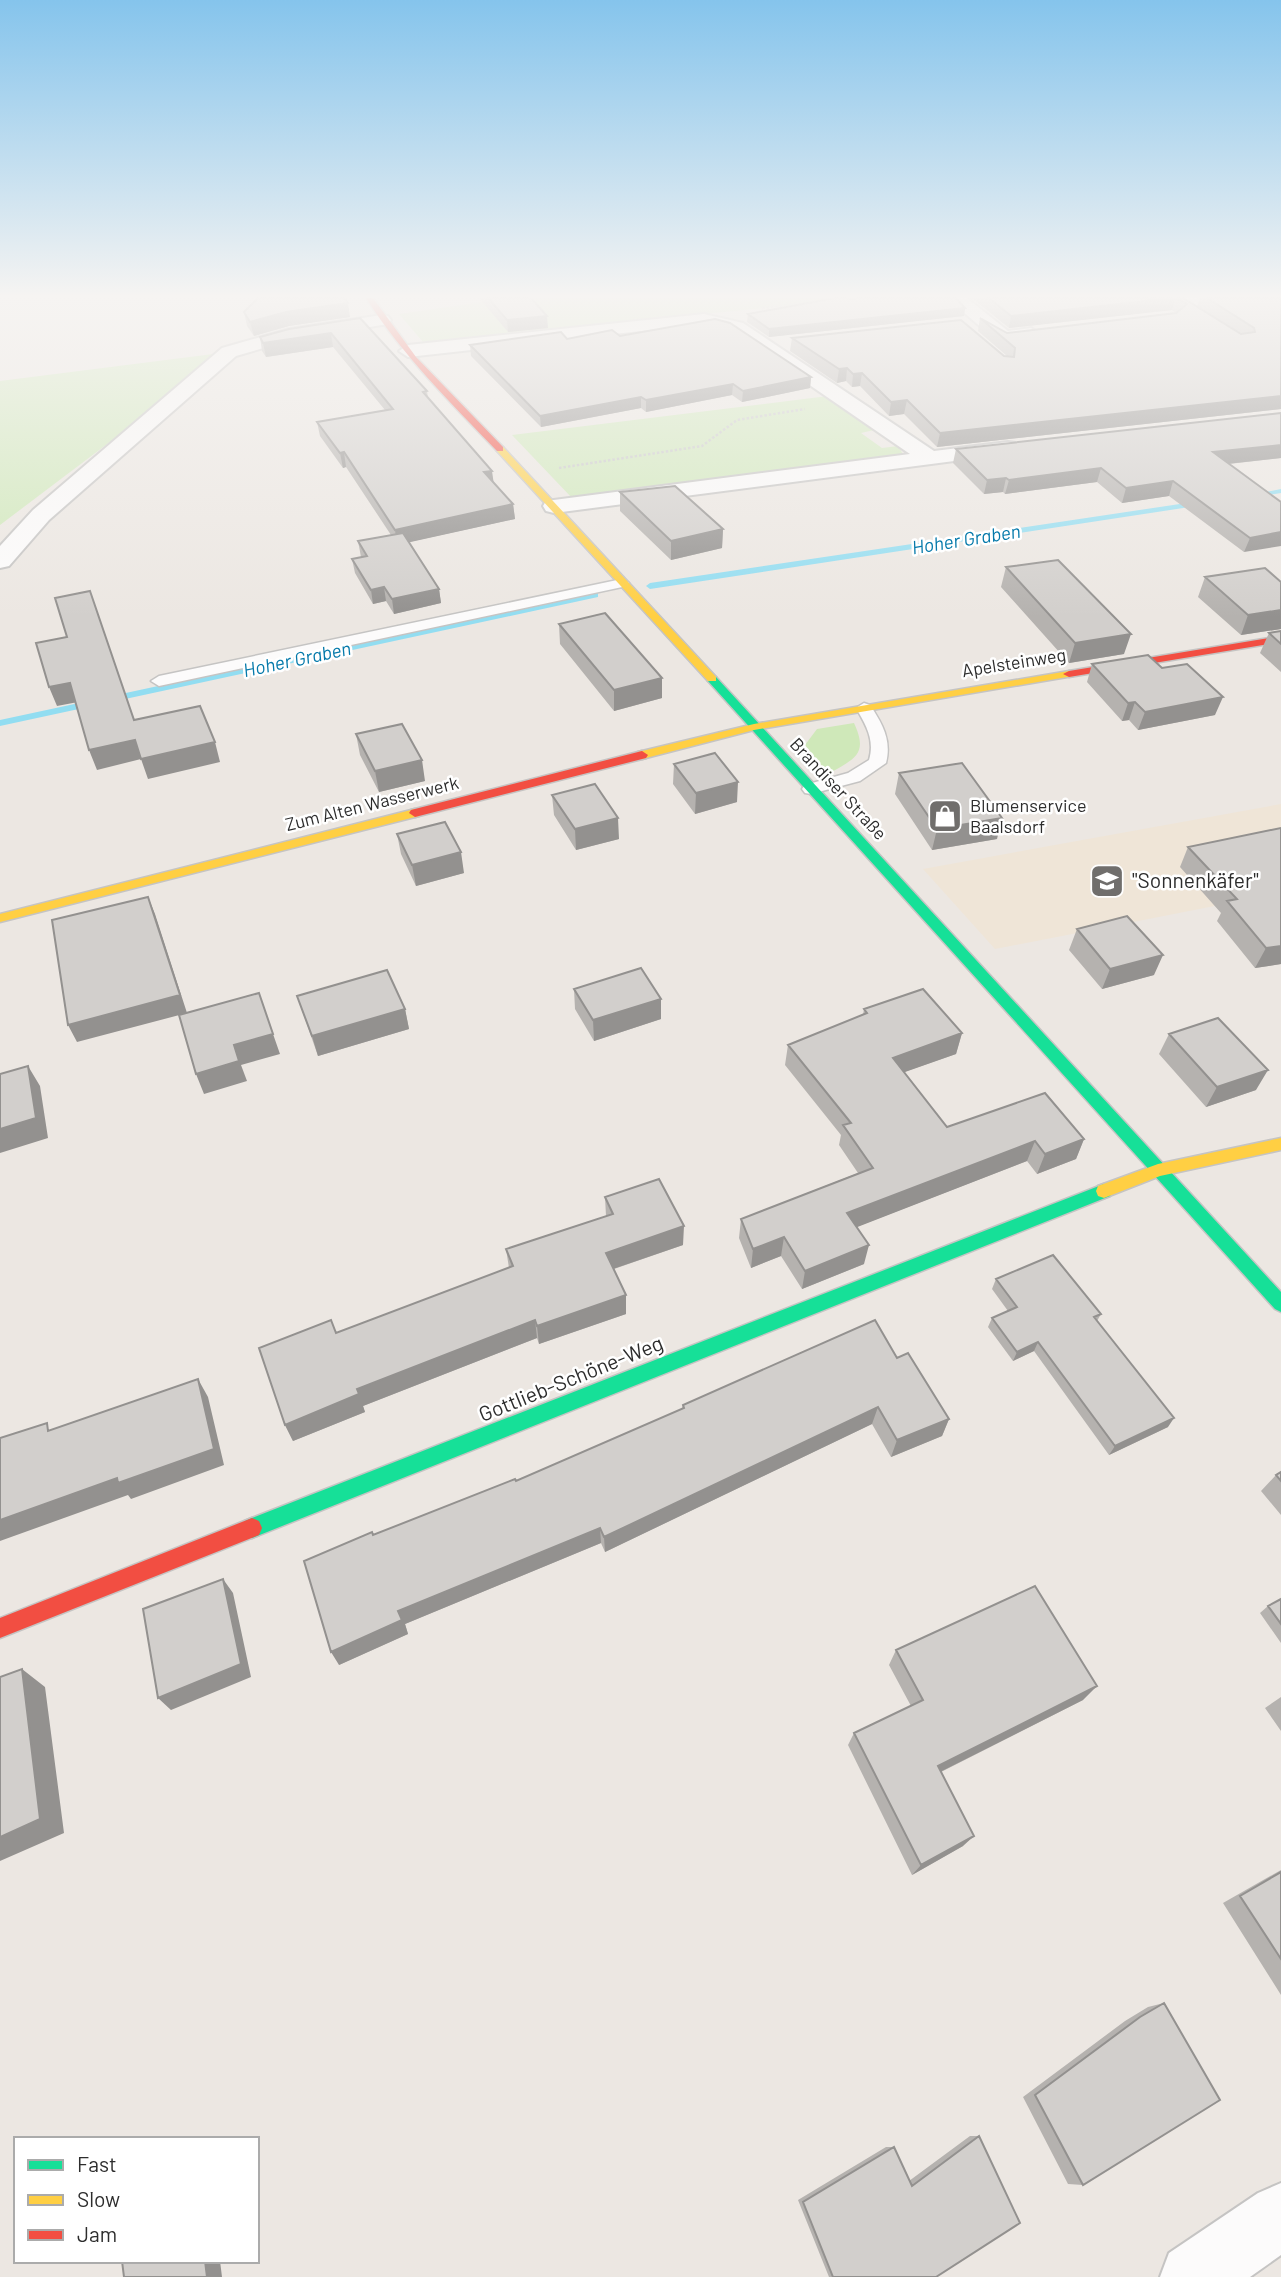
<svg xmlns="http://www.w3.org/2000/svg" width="1281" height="2277" viewBox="0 0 1281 2277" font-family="Barlow,sans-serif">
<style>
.education{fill:#efe5d7}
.green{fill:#cfe8b9}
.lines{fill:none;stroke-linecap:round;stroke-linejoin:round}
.stream{fill:#92ddf1;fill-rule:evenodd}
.lane-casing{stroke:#c5c4c3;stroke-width:3}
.street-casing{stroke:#c5c4c3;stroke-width:4}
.fast-casing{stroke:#c5c4c3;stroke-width:3}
.slow-casing{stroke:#c5c4c3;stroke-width:3}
.jam-casing{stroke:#c5c4c3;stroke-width:3}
.path{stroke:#c8c8c8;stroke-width:2.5;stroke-dasharray:2.5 2;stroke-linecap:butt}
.lane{fill:#fcfbfb;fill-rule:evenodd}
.street{fill:#fcfbfb;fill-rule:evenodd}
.fast{fill:#16e098;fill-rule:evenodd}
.slow{fill:#ffcf43;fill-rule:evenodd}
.jam{fill:#f24e42;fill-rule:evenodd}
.wall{fill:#b5b2af}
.shaded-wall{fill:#93918f}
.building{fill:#d2cfcc;stroke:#93918f;stroke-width:2}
.labels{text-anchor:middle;stroke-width:5;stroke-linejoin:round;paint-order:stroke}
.far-street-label{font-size:18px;fill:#2d2d2d;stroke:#fff}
.far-poi-label{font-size:18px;fill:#2d2d2d;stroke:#fff;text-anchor:start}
.far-water-label{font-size:19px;font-style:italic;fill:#0479aa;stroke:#fff}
.poi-label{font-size:21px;fill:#2d2d2d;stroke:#fff;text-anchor:start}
.street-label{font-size:21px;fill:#2d2d2d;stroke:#fff}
</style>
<rect width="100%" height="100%" fill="#ece7e2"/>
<path class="education" d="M1281 804V893L995 949 923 869Z"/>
<path class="green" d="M510 298H865L423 342 399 314Z
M229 352 0 525V381Z
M828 396 874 430 861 433 882 448 898 446 903 454 897 457 572 498 512 435Z
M854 723C869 755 854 759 828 774L805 745 817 729Z"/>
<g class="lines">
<path class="stream" d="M1281 489V493L1251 498 1247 496Z
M1200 501H1203V505L650 589 646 586 650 583Z
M595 592 598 593V597L0 726V720Z"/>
<g class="lane-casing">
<path id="lane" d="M622 579 629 583 627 586 159 686 151 681 159 676Z
M864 703 870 705C882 723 892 740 886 763L860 781 811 794 805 793 802 789 805 785 848 773 869 760C875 740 866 725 856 708Z"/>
</g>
<g class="street-casing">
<path id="street" d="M947 298H967L1008 331 1031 328 1040 334 1031 340 997 341Z
M1154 298H1218C1209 306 1149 312 1141 304L1144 300Z
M704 314 743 323 934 451 1008 442 1016 443 1019 448 1016 453 1008 454 554 513 546 511 543 506 546 501 910 454 731 331 704 324 408 357 399 351 408 345Z
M382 315 388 316 391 320 388 324 291 340 236 356 49 520 9 566 0 568V546L33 510 222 348 289 329Z
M1281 2183V2255L1250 2277H1160L1169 2253 1258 2193Z"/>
</g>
<g class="fast-casing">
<path id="fast" d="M708 677H716L1281 1292V1312L1275 1309 708 681Z
M1104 1184 1110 1186 1112 1191 1110 1196 252 1538 245 1535 242 1528 245 1521 252 1518Z"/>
</g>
<g class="slow-casing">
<path id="slow" d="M497 447H503L716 677V681H708L497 451Z
M1069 671 1073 672V676L754 730 642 759 636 755 638 752 754 724Z
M415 809 421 813 419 816 0 922V914Z
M1281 1138V1150L1160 1176 1104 1198 1098 1196 1096 1191 1098 1186 1158 1164Z"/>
</g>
<g class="jam-casing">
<path id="jam" d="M366 298H373L416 357 503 447V451H497C450 402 402 355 366 298Z
M1281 636V642L1069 677 1063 674 1069 671Z
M642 751 648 755 646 758 415 817 409 813 411 810Z
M252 1518 259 1521 262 1528 259 1535 0 1638V1618Z"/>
</g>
<path class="path" d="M762 308 816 302
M559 468 702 446 737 420 805 409"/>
<use href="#lane" class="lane"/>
<use href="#street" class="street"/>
<use href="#fast" class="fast"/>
<use href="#slow" class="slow"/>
<use href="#jam" class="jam"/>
</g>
<path class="wall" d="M479 298H531L548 328 508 332Z
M972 298H1183L1197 307 1200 298H1281V409L937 447 904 414 889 416 860 386 852 387 846 381 837 383 790 351 792 338 1007 356 978 331 980 318 1007 333 1176 313 1172 310 1009 328Z
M850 299 965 308 964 316 769 337 747 322 748 314Z
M244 312 350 317 289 326 254 336 247 326Z
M360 318 427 391 428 398 493 482 513 504 515 519 409 542 439 589 441 603 394 614 386 601 373 604 355 573 352 559 361 557 358 541 391 535 346 467 343 468 320 436 317 422 385 410 333 347 266 357 262 351 260 337Z
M620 336 811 377 810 388 742 402 732 395 646 412 641 408 541 427 471 356 470 345Z
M956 449 1281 458 1229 464 1281 502 1244 552 1169 496 1122 503 1097 482 1005 494 1003 492 984 494 953 463Z
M620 492 723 529 722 548 671 560 620 511Z
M1006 567 1124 654 1069 663 1001 587Z
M1205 577 1281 582V629L1241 635 1198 597Z
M559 624 662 678V698L614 711 560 644Z
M1281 631V672L1260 653 1269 633Z
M1092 664 1162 668 1215 715 1138 730 1129 720 1122 721 1087 682Z
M356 734 425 781 379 792 360 755Z
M674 764 737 802 695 814 673 784Z
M899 773 997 839 932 850 895 794Z
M552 795 619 839 576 850 554 815Z
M1281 828V964L1255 968 1217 921 1221 913 1180 867 1188 847Z
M397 834 464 873 416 886 401 854Z
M1077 929 1154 975 1102 989 1069 950Z
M574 989 661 999V1019L594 1041 575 1009Z
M297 996 405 1009 409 1029 318 1056Z
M864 1009 962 1033 956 1054 904 1072 947 1127 1084 1139 1076 1159 1037 1174 1027 1161 856 1227 864 1264 802 1289 781 1256 751 1268 739 1238 741 1219 858 1173 839 1145 841 1135 785 1065 788 1045 863 1015Z
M1169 1034 1256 1090 1206 1107 1159 1054Z
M605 1197 683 1245 614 1269 626 1314 539 1344 537 1338 363 1406 365 1412 293 1441 285 1425 336 1333 509 1268 506 1249 606 1216Z
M996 1279 1101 1314 1097 1321 1168 1427 1109 1455 1034 1351 1013 1361 988 1327 992 1318 1008 1311 992 1289Z
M897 1358 949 1419 942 1436 891 1457 872 1424 605 1552 601 1543 405 1624 408 1634 339 1665 373 1535 516 1481 682 1409 683 1405Z
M1281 1472V1515L1261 1491 1276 1475Z
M1281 1599V1643L1260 1613 1268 1606Z
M896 1650 1083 1700 941 1772 963 1846 912 1875 848 1745 854 1733 911 1706 889 1665Z
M1281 1697V1731L1265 1708Z
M1281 1870V1995L1223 1903Z
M1164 2003 1083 2185 1068 2184 1023 2097 1125 2021 1148 2007Z
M970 2136H979L936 2277H829L798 2200 886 2147H894L909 2181Z"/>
<path class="shaded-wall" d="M1175 298 1172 310 1009 328 1011 316Z
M348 303 350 317 289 326 254 336 250 322 286 312Z
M965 308 964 316 769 337V329Z
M547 316 548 328 508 332 507 320Z
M331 333 333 347 266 357 263 343Z
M847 368 846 381 837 383 839 369Z
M862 373 860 386 852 387 853 374Z
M811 377 810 388 742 402 743 391Z
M733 384 732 395 646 412V400Z
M1281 396V409L937 447 940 433Z
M641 397V408L541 427 540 416Z
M907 400 904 414 889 416 891 402Z
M1281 445V458L1208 466 1213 452Z
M344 452 346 467 343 468 340 453Z
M1101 468 1097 482 1005 494 1009 480Z
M492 471 494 485 484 472Z
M1006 478 1003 492 984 494 987 480Z
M1173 481 1169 496 1122 503 1126 488Z
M513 504 515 519 397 545 395 530Z
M723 529 722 548 671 560V541Z
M1281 532V546L1244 552 1250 538Z
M384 587 386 601 373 604 371 590Z
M439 589 441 603 394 614 392 599Z
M1281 610V629L1241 635 1248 615Z
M1131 634 1124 654 1069 663 1075 643Z
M662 678V698L614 711V690Z
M70 683 78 702 57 706 49 687Z
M1223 697 1215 715 1138 730 1145 712Z
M1135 702 1129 720 1122 721 1128 703Z
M135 740 141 759 97 770 89 750Z
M215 742 220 762 148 779 141 759Z
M422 760 425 781 379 792 375 771Z
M738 782 737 802 695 814 696 793Z
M618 818 619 839 576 850 575 829Z
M1002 818 997 839 932 850 937 829Z
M461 852 464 873 416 886 412 865Z
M148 897 155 914 187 1013 77 1042 68 1025Z
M1281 946V964L1255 968 1266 948Z
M1163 955 1154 975 1102 989 1110 969Z
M661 999V1019L594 1041 593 1020Z
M405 1009 409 1029 318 1056 312 1036Z
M962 1033 956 1054 888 1078 893 1058Z
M273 1034 280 1054 241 1065 247 1081 204 1094 196 1074 234 1045Z
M28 1066 40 1086 48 1138 0 1153V1129Z
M1268 1070 1256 1090 1206 1107 1217 1087Z
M1084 1139 1076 1159 1037 1174 1045 1154Z
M1035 1141 1027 1161 842 1233 847 1213Z
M684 1226 683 1245 607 1271 606 1253Z
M784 1237 781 1256 751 1268 753 1249Z
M869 1245 864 1264 802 1289 805 1271Z
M626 1295V1314L539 1344 537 1326Z
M535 1320 537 1338 363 1406 365 1412 293 1441 285 1425 357 1389Z
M1038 1342 1034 1351 1013 1361 1017 1352Z
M198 1379 208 1397 224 1465 131 1499 128 1495 0 1541V1520Z
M878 1407 872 1424 605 1552 604 1537Z
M1174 1418 1168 1427 1109 1455 1115 1446Z
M949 1419 942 1436 891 1457 897 1440Z
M600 1528 601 1543 405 1624 408 1634 339 1665 331 1652 398 1611Z
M223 1579 233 1593 251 1677 171 1710 158 1698Z
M22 1669 45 1687 64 1833 0 1861V1837Z
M1097 1686 1083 1700 928 1778 938 1766Z
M974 1836 963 1846 912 1875 921 1865Z
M205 2261H220L222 2277H207Z"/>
<path class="building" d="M258 298H344L348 303 286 312 250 322 244 312Z
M488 298H531L547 316 507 320Z
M835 298H848L850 299 857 298H956L965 308 769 329 748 314Z
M989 298H1172L1011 316Z
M1176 298H1183L1241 334 1255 332 1254 328 1207 298H1281V396L940 433 907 400 891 402 862 373 853 374 847 368 839 369 792 338 961 320 1004 356 1014 357 1015 348 980 318 1007 333 1176 313 1187 304Z
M360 318 427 391 423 392 492 471 484 472 513 504 395 530 344 452 340 453 317 422 393 409 331 333 263 343 260 337 289 329Z
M715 319 730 323 811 377 743 391 733 384 646 400 641 397 540 416 470 345 561 332 567 339 612 330 620 336Z
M1281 413V445L1213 452 1281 502V532L1250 538 1173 481 1126 488 1101 468 1009 480 1006 478 987 480 956 449Z
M675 486 723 529 671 541 620 492Z
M403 533 439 589 392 599 384 587 371 590 352 559 367 556 358 541Z
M1058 560 1131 634 1075 643 1006 567Z
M1265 568 1281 582V610L1248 615 1205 577Z
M90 591 134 720 200 706 215 742 141 759 135 740 89 750 70 683 49 687 36 643 67 637 55 598Z
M605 613 662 678 614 690 559 624Z
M1281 631V644L1269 633Z
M1148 655 1162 668 1187 664 1223 697 1145 712 1135 702 1128 703 1092 664Z
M402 724 422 760 375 771 356 734Z
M715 753 738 782 696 793 674 764Z
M962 763 1002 818 937 829 899 773Z
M595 784 618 818 575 829 552 795Z
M445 822 461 852 412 865 397 834Z
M1281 828V946L1266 948 1227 901 1237 899 1188 847Z
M148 897 180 995 68 1025 52 920Z
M1127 916 1163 955 1110 969 1077 929Z
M641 968 661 999 593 1020 574 989Z
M387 970 405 1009 312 1036 297 996Z
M923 989 962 1033 893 1058 947 1127 1045 1093 1084 1139 1045 1154 1035 1141 847 1213 869 1245 805 1271 784 1237 753 1249 741 1219 873 1168 843 1125 851 1123 788 1045 867 1013 864 1009Z
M259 993 273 1034 234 1045 239 1061 196 1074 179 1015Z
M1218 1018 1268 1070 1217 1087 1169 1034Z
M28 1066 36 1118 0 1129V1074Z
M659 1179 684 1226 606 1253 626 1295 537 1326 535 1320 357 1389 359 1394 285 1425 259 1348 331 1320 336 1333 513 1266 506 1249 613 1214 605 1197Z
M1053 1255 1101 1314 1094 1317 1174 1418 1115 1446 1038 1342 1017 1352 992 1318 1017 1307 996 1279Z
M875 1320 897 1358 908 1353 949 1419 897 1440 878 1407 604 1537 600 1528 398 1611 402 1620 331 1652 304 1561 372 1532 373 1535 515 1479 516 1481 684 1408 683 1405Z
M198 1379 214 1449 118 1483 117 1478 0 1520V1438L47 1423 48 1431Z
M1281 1472V1481L1276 1475Z
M223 1579 241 1664 158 1698 143 1609Z
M1035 1586 1097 1686 938 1766 974 1836 921 1865 854 1733 923 1700 896 1650Z
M1281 1599V1624L1268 1606Z
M22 1669 40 1819 0 1837V1677Z
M1281 1872V1959L1240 1896Z
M1164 2003 1220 2100 1083 2185 1035 2095 1140 2017Z
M979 2136 1020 2223 936 2277H833L803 2202 894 2147 912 2186Z
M122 2261H205L207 2277H124Z"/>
<linearGradient id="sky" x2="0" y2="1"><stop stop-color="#85c4ec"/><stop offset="0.48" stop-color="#f6f4f2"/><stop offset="1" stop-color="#f6f4f2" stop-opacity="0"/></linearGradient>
<rect width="1281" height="617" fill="url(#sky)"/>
<defs>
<g id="shop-square" transform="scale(1.75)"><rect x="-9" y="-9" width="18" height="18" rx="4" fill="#706e6c" stroke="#fff"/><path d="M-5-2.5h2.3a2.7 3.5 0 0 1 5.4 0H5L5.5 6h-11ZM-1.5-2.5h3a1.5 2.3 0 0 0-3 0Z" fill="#fff"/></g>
<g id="school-square" transform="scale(1.75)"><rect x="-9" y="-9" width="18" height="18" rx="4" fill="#706e6c" stroke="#fff"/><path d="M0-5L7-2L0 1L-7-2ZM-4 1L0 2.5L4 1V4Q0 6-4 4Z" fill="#fff"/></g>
</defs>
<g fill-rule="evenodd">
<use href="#shop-square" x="945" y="816"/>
<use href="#school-square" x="1107" y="881"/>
</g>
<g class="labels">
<g class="far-street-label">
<text transform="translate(1014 663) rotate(-9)" y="6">Apelsteinweg</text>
<text transform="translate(838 789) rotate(47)" y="6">Brandiser Straße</text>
<text transform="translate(372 804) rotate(-14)" y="6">Zum Alten Wasserwerk</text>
</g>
<g class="far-poi-label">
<text x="970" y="812">Blumenservice<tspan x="970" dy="21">Baalsdorf</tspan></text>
</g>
<g class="far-water-label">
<text transform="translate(966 539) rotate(-9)" y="7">Hoher Graben</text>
<text transform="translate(297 659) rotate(-12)" y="7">Hoher Graben</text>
</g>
<g class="poi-label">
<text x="1132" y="888">"Sonnenkäfer"</text>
</g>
<g class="street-label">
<text transform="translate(571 1379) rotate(-22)" y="7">Gottlieb-Schöne-Weg</text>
</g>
</g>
<rect x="14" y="2137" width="245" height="126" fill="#ffffff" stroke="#ababab" stroke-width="2"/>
<rect x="28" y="2160" width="35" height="10" fill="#16e098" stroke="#ababab" stroke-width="2"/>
<text x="77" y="2172" font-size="21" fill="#2d2d2d">Fast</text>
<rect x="28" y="2195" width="35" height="10" fill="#ffcf43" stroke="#ababab" stroke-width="2"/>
<text x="77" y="2207" font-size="21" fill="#2d2d2d">Slow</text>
<rect x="28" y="2230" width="35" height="10" fill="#f24e42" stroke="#ababab" stroke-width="2"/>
<text x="77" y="2242" font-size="21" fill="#2d2d2d">Jam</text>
</svg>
